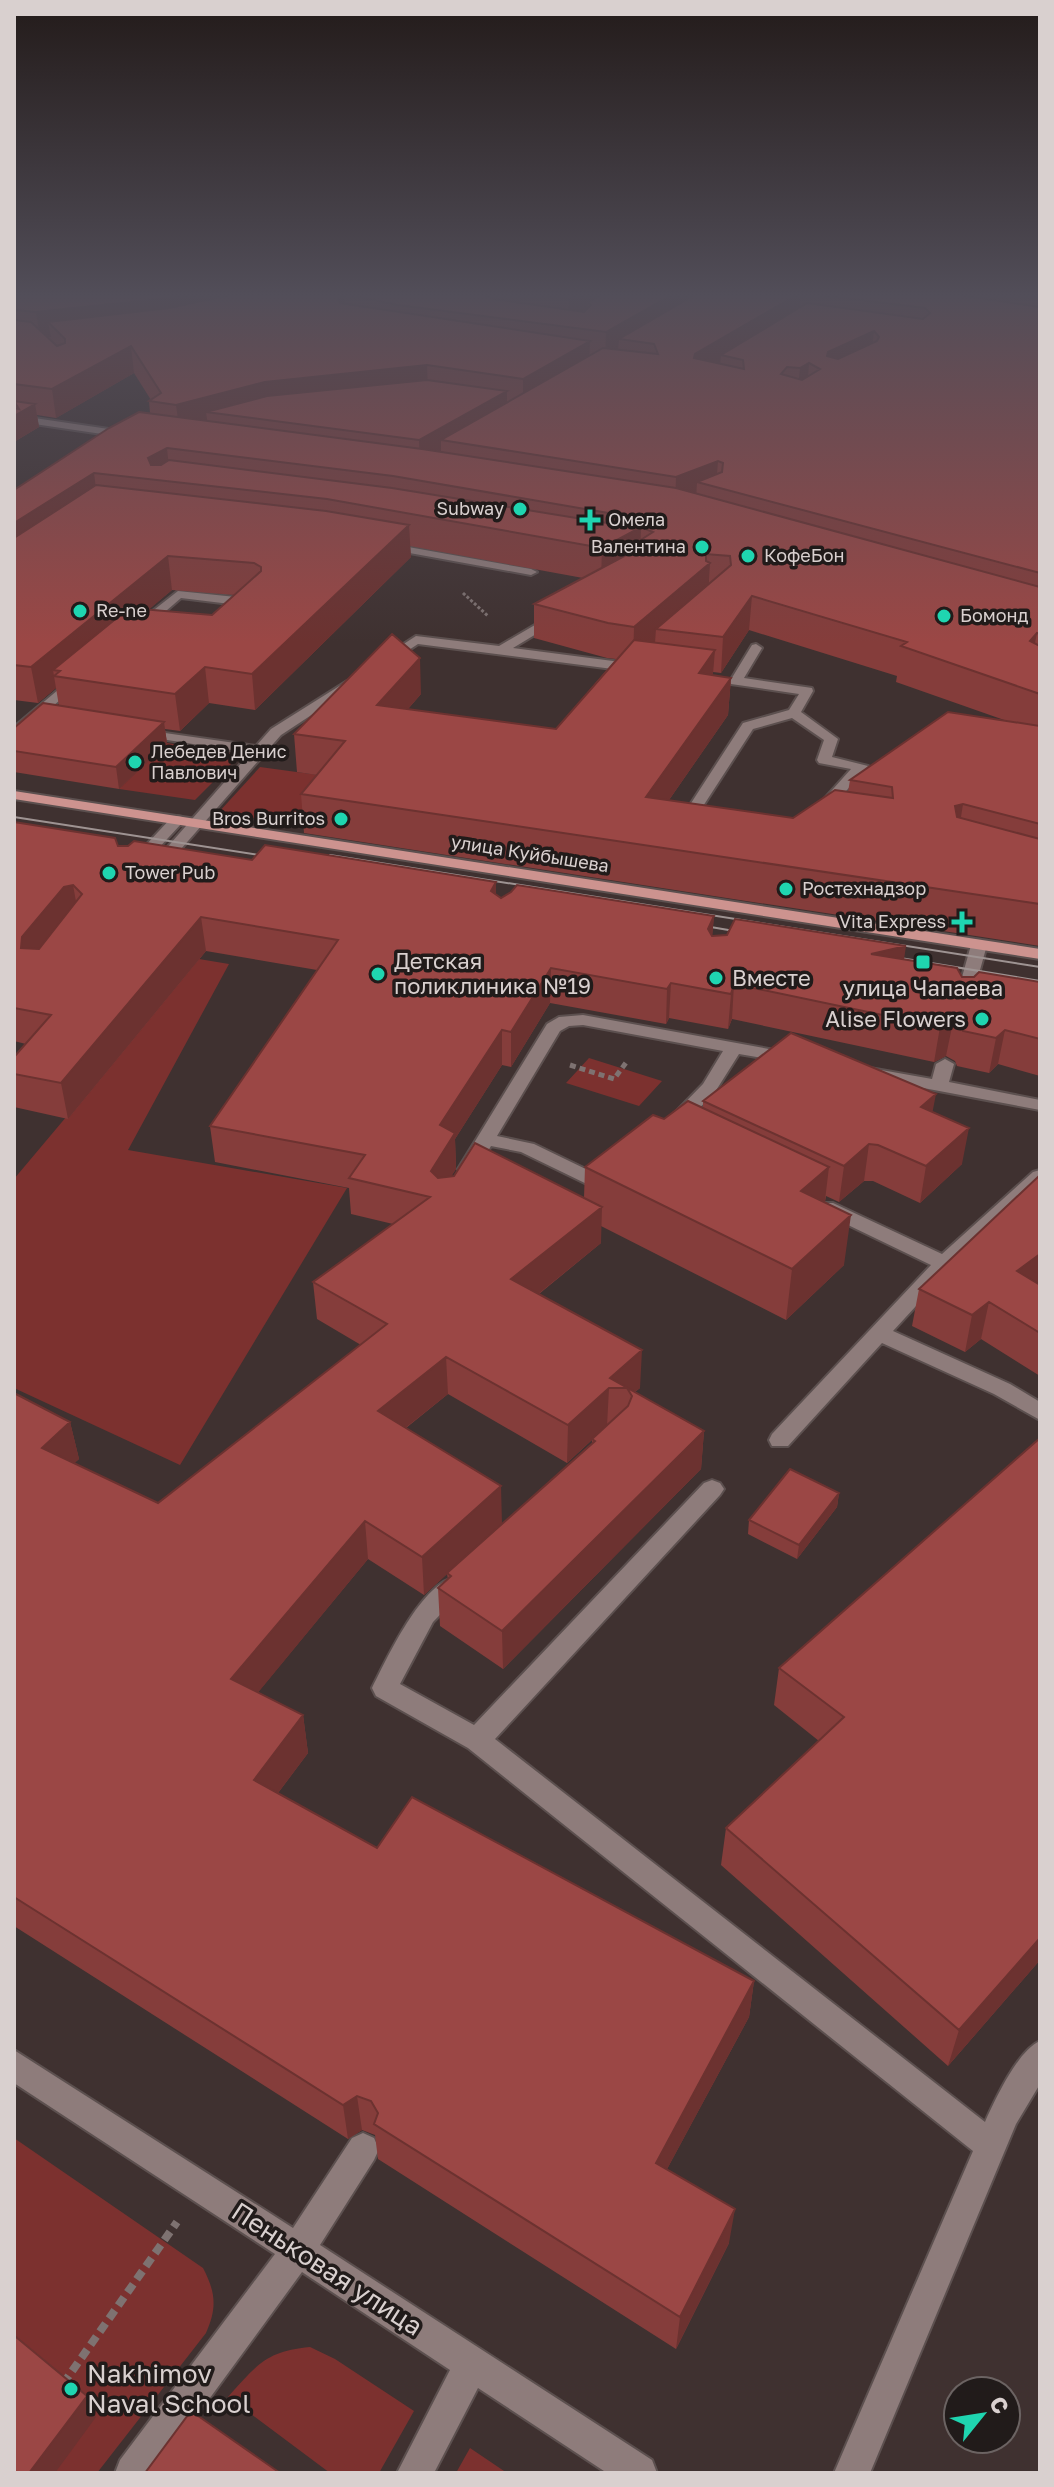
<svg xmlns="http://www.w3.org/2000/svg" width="1054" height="2487" viewBox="0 0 1054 2487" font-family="'Golos Text',sans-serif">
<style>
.green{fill:#7c312f}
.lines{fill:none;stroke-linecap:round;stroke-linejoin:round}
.minor-casing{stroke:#5c504f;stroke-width:4}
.major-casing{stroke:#5c504f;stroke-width:4}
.path-far2{stroke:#7e7271;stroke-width:3;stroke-dasharray:3 2;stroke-linecap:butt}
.path-far1{stroke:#7e7271;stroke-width:5;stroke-dasharray:6 4;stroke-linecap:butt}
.path{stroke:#7e7271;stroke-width:8;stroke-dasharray:10 6;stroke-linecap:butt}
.minor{fill:#8e7c7b;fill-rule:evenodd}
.major{fill:#cd938f;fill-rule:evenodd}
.tram{stroke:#9e9392;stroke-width:2}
.wall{fill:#853d3b;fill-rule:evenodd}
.shaded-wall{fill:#6c3230}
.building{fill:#9b4745;stroke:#6c3230;stroke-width:2;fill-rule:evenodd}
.poi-dot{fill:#1fd5b0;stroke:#211b1a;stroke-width:3}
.labels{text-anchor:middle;stroke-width:7;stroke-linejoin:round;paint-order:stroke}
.far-poi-label{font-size:18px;fill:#d9d0cf;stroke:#211b1a;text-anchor:start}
.far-street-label{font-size:18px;fill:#d9d0cf;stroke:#211b1a}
.poi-label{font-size:22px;fill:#d9d0cf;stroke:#211b1a;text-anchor:start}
.near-street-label{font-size:26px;fill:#d9d0cf;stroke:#211b1a}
.near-poi-label{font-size:26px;fill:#d9d0cf;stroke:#211b1a;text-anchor:start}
</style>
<rect width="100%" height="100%" fill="#3f3130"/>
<path class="green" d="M167 743 240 755 195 800 119 789Z
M260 767 348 779 309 826 218 813Z
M199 959 229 964 128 1150 347 1188 180 1465 14 1388V1179Z
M589 1058 662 1081 639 1106 566 1083Z
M14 2138 203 2268C216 2293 217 2308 206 2333L97 2473H14Z
M310 2347 335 2359 414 2411 379 2473H330L228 2397C257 2365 266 2351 310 2347Z
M470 2448 507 2473H456Z"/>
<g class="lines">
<g class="minor-casing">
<path id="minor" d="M14 415 129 432 134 435 129 438 14 421Z
M386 543 531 569 537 572 531 575 382 548 380 546Z
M178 591 255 599 261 603 255 607 181 598 144 630H136V624Z
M557 612 561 613V619L513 648 636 664 642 668 636 672 418 644 389 663 379 660 416 636 499 646Z
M756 644 762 648 744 678 812 688 813 691 801 712 838 739 832 757 868 766 826 814H816V808L851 769 819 763 817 760 824 740 792 718 753 729 696 817H686L684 814 743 723 789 710 799 694 731 684 730 681 752 645Z
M352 678 358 682 357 685 281 735 174 857H164V851L250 753 142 736 137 735V729L256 746 271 729Z
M71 679 82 682 14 738V727Z
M177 816 182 817V823L141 867H131V861L172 817Z
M979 940 987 945 971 1002 963 1007 957 1006 955 1002 971 945Z
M583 1015 791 1053 800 1058 791 1063 739 1054 715 1092 682 1126 675 1128 666 1122 703 1084 723 1051 583 1025 569 1026 560 1031 497 1136 534 1144 598 1175 607 1171 614 1173 617 1177 607 1187H593L521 1152 491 1146 475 1173H461L458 1169 547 1024 559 1017Z
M945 1059 954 1064 949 1082 1040 1100V1110L870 1078 861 1073 870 1068 932 1079 936 1064Z
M1040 1170V1186L951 1268 893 1331 1010 1384 1040 1402V1420L994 1394 882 1343 788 1446H772L769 1440 772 1434 931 1265 819 1211 816 1207 819 1203H833L942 1254 1033 1172Z
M712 1480 720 1483 724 1489 720 1495 495 1739 985 2122C995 2100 1018 2050 1040 2041V2084L1016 2124 870 2473H834L973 2151 468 1748 376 1696 372 1688C386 1661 428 1566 466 1578L469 1585 433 1622 400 1684 474 1725 704 1483Z
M14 2050 293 2228 352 2138 363 2133 374 2138 379 2149 374 2160 320 2245 652 2460 657 2473H607L478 2388 434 2473H397L450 2370 302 2272 155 2473H115L120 2460 275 2254 14 2083Z"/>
</g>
<g class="major-casing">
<path id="major" d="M14 791 1040 949V959L14 799Z"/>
</g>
<path class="path-far2" d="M463 593 488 616"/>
<path class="path-far1" d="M570 1065 614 1079 628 1060"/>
<path class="path" d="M63 2384 177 2222"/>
<use href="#minor" class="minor"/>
<use href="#major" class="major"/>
<path class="tram" d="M14 817 278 858
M330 855 1040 967
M693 924 752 934
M882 955 1040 981"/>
</g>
<path class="wall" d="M14 293H1040V946L304 833 301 794 317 775 297 772 294 734 421 694 408 709 556 729 616 659 607 658 534 638V604L583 578 410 546 411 557 255 710 209 703 180 731 165 729 167 743 119 789 14 772V728L59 706 56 688 38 703 14 700V523L150 413 149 401 151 400 134 373 56 418 37 415 39 427 14 442ZM172 590 235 595 212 615 149 609ZM749 630 897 676 896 682 1007 721 850 780 848 792 793 818 669 800 728 715 731 678 713 676V672L721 673Z
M14 822 118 846 252 860 496 882V895L501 898 714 916 712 936 904 959 962 977 1040 982V1076L998 1064 989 1073 957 1066 955 1061 946 1056 934 1062 732 1019 728 1029 669 1018 666 1024 550 1003 511 1067 502 1065 455 1139 456 1169 451 1176 584 1198 585 1167 664 1119 703 1108V1101L933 1112 962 1164 920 1203 873 1181H864L839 1202 826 1196 825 1202 844 1265 786 1320 601 1226V1243L539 1294 640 1388 635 1392 704 1431 701 1469 503 1669 440 1626 438 1588 448 1579 447 1574 424 1595 368 1559 258 1692 303 1715 308 1753 278 1793 377 1848 754 1981 749 2017 667 2169 729 2243 676 2349 378 2159 375 2135 362 2130 348 2139 14 1926V1393L70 1422 79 1459 74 1463 158 1503 361 1345 317 1319 313 1282 393 1224 351 1214 349 1188 215 1162 210 1126 317 970 206 951 68 1119 14 1107V1057L26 1044 14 1041ZM448 1394 567 1463 592 1440V1445L469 1554 502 1524 406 1428Z
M1040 1285V1376L981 1339 965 1352 912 1326 919 1289Z
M1040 1438V1960L948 2066 721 1865 726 1828 819 1741 774 1705 779 1668Z
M839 1493 837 1507 797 1559 748 1534 749 1520Z"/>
<path class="shaded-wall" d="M194 293H283L62 336 48 322 51 337 40 338 36 312Z
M580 293H614L591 305 588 302V315L568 325 569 299Z
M675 293H717L619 339 618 351 605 359 606 332Z
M801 293 798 318 721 355 720 365 692 386 695 354Z
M344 294 346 319 338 299Z
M874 331 871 357 824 383 828 352Z
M590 341 589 368 523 407V379Z
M131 346 134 373 56 418 52 389Z
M809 363 807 391 797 396 800 368Z
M427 365 428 393 206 412 208 426 180 434 176 405 265 382Z
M507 391V417L441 440V455L420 467 419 440Z
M35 404 39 427 14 442V416Z
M167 448 170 478 151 479 148 458Z
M718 461 716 487 697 482 696 500 675 508 676 477Z
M94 473 98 504 14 559V523Z
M409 525 411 557 255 710 252 674Z
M641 527 640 559 630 553 622 552 621 570 601 581 602 548Z
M168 556 172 590 68 678 60 671 53 670 56 688 38 703 31 667Z
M710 563 708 597 656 629 655 643 633 662 634 627Z
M752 596 749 630 721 673 723 637Z
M1037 633 1030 668V641Z
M715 650 712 686 699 673Z
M420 658 421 694 379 742 377 705Z
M205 667 209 703 180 731 175 694Z
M731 678 728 715 644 836 646 797Z
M164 722 167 743 119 789 116 767Z
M963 804 957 843 955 806Z
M496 882V915L491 891Z
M73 885 79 918 29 971 21 948 22 937 64 887Z
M714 916 711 950 708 929Z
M201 917 206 951 68 1119 61 1083Z
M906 946 901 980 871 954Z
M551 968 550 1003 511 1067V1032Z
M671 983 669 1018 666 1024 667 989Z
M734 984 732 1019 728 1029 731 994Z
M953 1022 946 1056 934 1062 940 1027Z
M502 1030V1065L455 1139 456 1169 433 1207 431 1171 440 1125Z
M1005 1030 998 1064 989 1073 996 1038Z
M936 1094 929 1130 921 1107Z
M969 1128 962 1164 920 1203 926 1166Z
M869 1144 864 1181 839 1202 844 1166Z
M829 1167 823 1217 801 1191Z
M602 1207 601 1243 511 1316V1279Z
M851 1215 844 1265 786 1320 792 1269Z
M1040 1254V1284L1017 1271Z
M989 1302 981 1339 965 1352 972 1315Z
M642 1350 640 1388 631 1395 627 1388 610 1378Z
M446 1357 448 1394 380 1448 378 1411Z
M609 1388 607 1426 567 1463 568 1425Z
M70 1422 79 1459 51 1486 42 1448Z
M704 1431 701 1469 503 1669 502 1631Z
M501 1486 502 1524 424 1595 422 1557Z
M839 1493 837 1507 797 1559 799 1545Z
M365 1521 368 1559 238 1717 231 1679Z
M303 1715 308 1753 260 1817 254 1780Z
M1040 1938V1960L948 2066 959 2030Z
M754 1981 749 2017 652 2197 656 2163Z
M357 2096 362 2130 348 2139 343 2105Z
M735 2209 729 2243 676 2349 680 2317Z
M87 2396 96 2417 55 2473H29Z"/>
<path class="building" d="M14 293H194L169 298 36 312 14 310Z
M239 293H478L494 299 584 312 591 305 588 302 605 293H675L606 332 398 305 344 294 338 299 340 303 590 341 523 379 427 365 265 382 176 405 149 401 161 393 131 346 52 389 14 384V320L31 322 57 346 65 343V339L48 322 169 308Z
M525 293H580L569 299Z
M698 293H800L695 354 694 358 744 369 743 360 721 355 807 303 923 319 930 313 925 308 804 293H945L1040 307V573L697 482 722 472 723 463 718 461 676 477 441 440 603 348 658 354 654 344 619 339ZM874 331 879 337 877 341 838 359 827 356 828 352ZM809 363 820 369 802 380 781 374 787 367 800 368Z
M1014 293H1040V297Z
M427 380 507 391 419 440 206 412 267 396Z
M14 401 35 404 14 416V408L19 409Z
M139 412 422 449 676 488 1040 587V634L1037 633 1030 641 1040 646V694L901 646 907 642 752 596 723 637 656 629 731 565 730 556 706 554V561L710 563 634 627 608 623 534 604 630 553 622 552 653 532 641 527 602 548 327 499 94 473 14 523V490L109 428ZM167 448 393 476 614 514 617 518 607 523 392 488 169 460 161 465H151L148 458Z
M96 485 326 511 409 525 252 674 205 667 175 694 54 676 60 671 53 670 129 608 212 615 261 571V567L254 563 168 556 31 667 14 665V538Z
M392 634 420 658 377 705 556 729 634 640 715 650 699 673 731 678 646 797 793 818 835 790 893 798 892 787 850 780 948 712 1040 726V824L963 804 955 806 957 817 1040 839V904L301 794 345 741 294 734Z
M43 703 164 722 116 767 14 751V728Z
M14 822 115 838 118 846H128L134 841 252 860 265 845 496 882 491 891 501 898 511 892 517 885 714 916 708 929 712 936 727 935 735 919 906 946 871 954 957 968 962 977H974L979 972 1040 982V1039L1005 1030 996 1038 963 1031 962 1026 953 1022 940 1027 734 984 731 994 671 983 667 989 551 968 511 1032 502 1030 440 1125 455 1133 431 1171 438 1178 454 1176 475 1143 602 1207 511 1279 642 1350 610 1378 704 1431 502 1631 438 1588 451 1576 447 1573 595 1441 592 1439 628 1406 632 1396 627 1388H609L568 1425 446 1357 378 1411 501 1486 422 1557 365 1521 231 1679 303 1715 254 1780 377 1848 412 1797 754 1981 656 2163 735 2209 680 2317 374 2124 378 2113 371 2101 357 2096 343 2105 14 1897V1393L70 1422 42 1448 158 1503 387 1324 313 1282 430 1197 349 1178 365 1155 210 1126 338 940 201 917 61 1083 14 1074V1057L51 1015 14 1008ZM73 885 82 894 39 949 21 948 22 937 64 887Z
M791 1033 936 1094 921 1107 969 1128 926 1166 878 1145 869 1144 844 1166 703 1101Z
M688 1101 829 1167 801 1191 851 1215 792 1269 585 1167 653 1115 664 1119Z
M1040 1175V1254L1017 1271 1040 1285V1333L989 1302 972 1315 919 1289Z
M1040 1438V1938L959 2030 726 1828 844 1717 779 1668Z
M790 1469 839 1493 799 1545 749 1520Z
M16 2337 87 2396 29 2473H14V2339Z
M191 2411 280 2473H145Z"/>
<linearGradient id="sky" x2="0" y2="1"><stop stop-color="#231b1a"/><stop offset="0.46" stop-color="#524e59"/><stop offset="1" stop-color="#524e59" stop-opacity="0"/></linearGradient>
<rect width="1054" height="642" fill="url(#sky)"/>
<g class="poi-dot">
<circle cx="520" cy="509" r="8"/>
<path d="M586 508h8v8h8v8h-8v8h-8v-8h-8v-8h8z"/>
<circle cx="702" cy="547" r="8"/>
<circle cx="748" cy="556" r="8"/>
<circle cx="80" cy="611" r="8"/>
<circle cx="944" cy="616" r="8"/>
<circle cx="135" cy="762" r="8"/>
<circle cx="341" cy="819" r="8"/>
<circle cx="109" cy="873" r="8"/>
<circle cx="786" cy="889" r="8"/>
<path d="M958 910h8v8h8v8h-8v8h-8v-8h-8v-8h8z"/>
<rect x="915" y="954" width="16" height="16" rx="4"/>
<circle cx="378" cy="974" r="8"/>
<circle cx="716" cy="978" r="8"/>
<circle cx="982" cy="1019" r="8"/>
<circle cx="71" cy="2389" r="8"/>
</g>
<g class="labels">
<g class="far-poi-label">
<text x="504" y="515" text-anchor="end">Subway</text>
<text x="608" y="526">Омела</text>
<text x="686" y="553" text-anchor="end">Валентина</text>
<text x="764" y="562">КофеБон</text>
<text x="96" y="617">Re-ne</text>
<text x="960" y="622">Бомонд</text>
<text x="151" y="758">Лебедев Денис<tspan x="151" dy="21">Павлович</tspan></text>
<text x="325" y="825" text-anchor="end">Bros Burritos</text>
<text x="125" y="879">Tower Pub</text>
<text x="802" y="895">Ростехнадзор</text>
<text x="946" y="928" text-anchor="end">Vita Express</text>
</g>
<g class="far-street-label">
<text transform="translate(530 854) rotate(9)" y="6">улица Куйбышева</text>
</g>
<g class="poi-label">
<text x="394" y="969">Детская<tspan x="394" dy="25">поликлиника №19</tspan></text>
<text x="732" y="986">Вместе</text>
<text x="923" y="996" text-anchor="middle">улица Чапаева</text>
<text x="966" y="1027" text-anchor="end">Alise Flowers</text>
</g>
<g class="near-street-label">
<text transform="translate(327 2269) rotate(33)" y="9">Пеньковая улица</text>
</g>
<g class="near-poi-label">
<text x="87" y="2383">Nakhimov<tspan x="87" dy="30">Naval School</tspan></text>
</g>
</g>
<rect width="1054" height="2487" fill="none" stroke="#d9d0cf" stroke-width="32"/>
<g transform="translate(982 2415) rotate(60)"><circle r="38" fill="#211b1a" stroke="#6b6362" stroke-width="2"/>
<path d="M0-6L14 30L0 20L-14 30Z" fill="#1fd5b0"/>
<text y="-12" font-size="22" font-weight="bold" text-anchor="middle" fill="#d9d0cf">С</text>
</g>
</svg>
